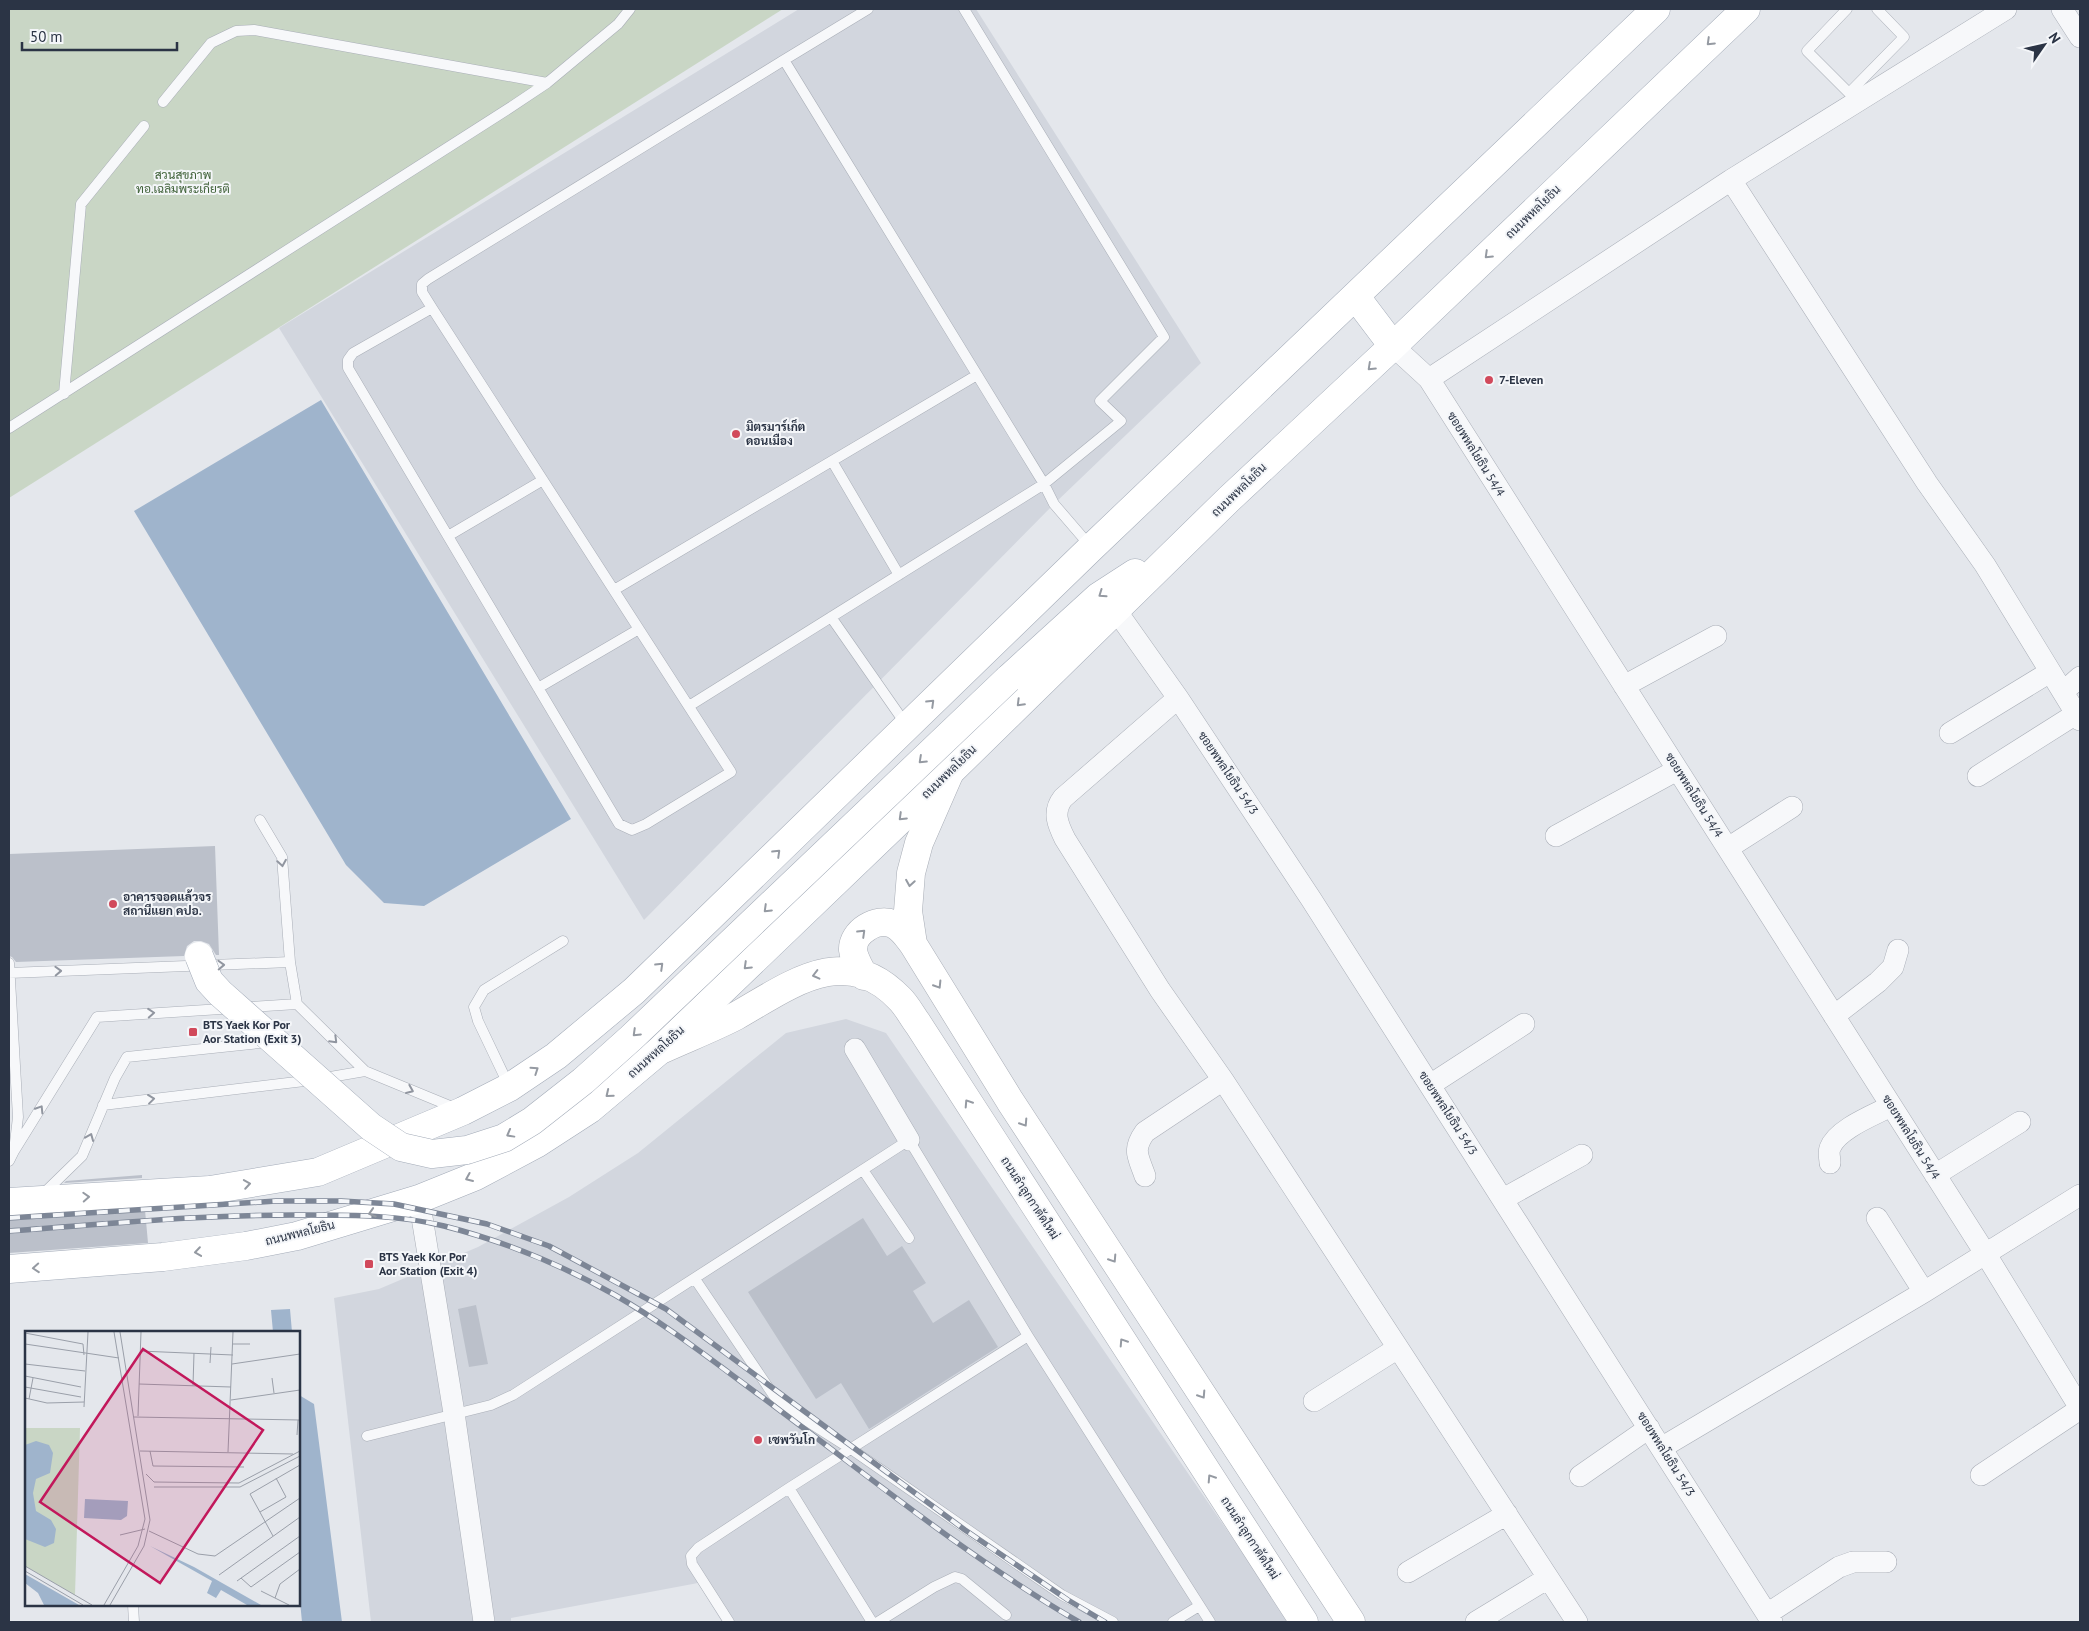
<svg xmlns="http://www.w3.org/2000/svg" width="2089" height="1631" viewBox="0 0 2089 1631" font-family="'PT Sans',Sarabun,sans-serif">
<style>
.built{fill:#d2d6de}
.green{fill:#c9d6c5}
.water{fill:#9fb4cc}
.building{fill:#bbc0ca}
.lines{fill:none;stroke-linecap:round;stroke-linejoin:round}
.lane-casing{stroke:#a9aeb7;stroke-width:11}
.street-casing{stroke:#a9aeb7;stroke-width:22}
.secondary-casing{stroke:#a9aeb7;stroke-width:29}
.primary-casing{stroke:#a3abb8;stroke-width:29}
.lane{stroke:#f7f8fa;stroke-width:10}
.street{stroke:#f7f8fa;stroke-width:21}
.secondary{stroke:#fff;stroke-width:28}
.primary{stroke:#fff;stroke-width:28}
.rail-casing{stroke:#7d8696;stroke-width:5.5}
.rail{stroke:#f4f6f9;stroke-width:4;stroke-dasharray:11;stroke-linecap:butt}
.primary-bridge-casing{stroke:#a3abb8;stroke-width:29;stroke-linecap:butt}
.primary-bridge{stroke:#fff;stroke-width:28}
.oneway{stroke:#959aa2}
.oneway2{stroke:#9196a0}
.poi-dot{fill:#d1495b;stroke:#f4f6f9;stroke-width:2}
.labels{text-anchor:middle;stroke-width:4;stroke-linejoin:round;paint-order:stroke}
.park-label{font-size:12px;fill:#3f6138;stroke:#f4f6f9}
.street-label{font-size:12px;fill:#2b3445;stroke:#f4f6f9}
.poi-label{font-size:12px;font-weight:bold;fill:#2b3445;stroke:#f4f6f9;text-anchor:start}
.inset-road{fill:none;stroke:#9a9fa9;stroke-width:1}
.view{fill:#c2185b;fill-opacity:0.15;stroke:#c2185b;stroke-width:2.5}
.inset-edge{fill:none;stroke:#2b3445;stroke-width:2.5}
</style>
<rect width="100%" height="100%" fill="#e4e7ec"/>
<path class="built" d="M799 9H976L1201 363 1054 504 644 920 279 328Z
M846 1019 886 1033 1290 1622H722L698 1583 511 1618V1622H371L334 1298 379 1289 478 1247 569 1197 638 1153 786 1033Z"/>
<path class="green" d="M9 9H783L9 498Z"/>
<path class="water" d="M321 400 571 819 424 906 384 903 346 865 134 511Z
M290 1309 292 1332H273L271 1310Z
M299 1395 314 1404 342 1622H302L299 1591Z"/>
<path class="building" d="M215 846 219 955H216L209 944 201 941H194L187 946 184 956 16 962 12 957 9 956V854Z
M142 1175V1178L64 1183 66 1181Z
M145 1210 148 1243 9 1253V1217Z
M863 1218 887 1256 902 1246 926 1283 913 1291 933 1323 969 1300 998 1347 869 1429 841 1383 816 1399 748 1292Z
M476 1305 488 1364 469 1367 458 1309Z"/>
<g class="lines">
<g class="lane-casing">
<path id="lane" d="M1847 9 1807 51 1849 93 1904 37 1877 9
M784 60 868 9
M163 102 211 43 236 31 254 30 547 83
M432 308 353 353 348 360V368L619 824 632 830 646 824 731 772 432 308 422 292V284L428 279 784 60 1044 484 1054 504 1091 547
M64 394 81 204 144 126
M9 428 508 109 547 83 618 24 630 9
M832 461 899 575
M448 536 543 480
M614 590 977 375
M831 617 907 726
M538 688 639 629
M689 706 1044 484 1121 421 1100 401 1164 337 964 9
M260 820 282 857 290 962
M9 973 290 962 297 1004 365 1071 455 1108
M509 1086 478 1021 474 1007 484 990 563 941
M103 1105 313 1080 365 1071
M14 1151 97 1017 297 1004
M9 1161 14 1151 18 1117 9 963
M863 1170 909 1238
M43 1194 82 1156 115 1078 127 1057 269 1042
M695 1279 774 1396 796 1414 851 1449 1062 1595 1113 1622
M367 1436 491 1405 513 1395 909 1140 1028 1336 1210 1622
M789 1488 872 1622
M133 1605 134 1622
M729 1622 692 1564 691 1556 698 1548 789 1488 1028 1336
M878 1622 934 1587 955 1577 962 1579 1006 1615
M1173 1622 1199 1606"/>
</g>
<g class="street-casing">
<path id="street" d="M2062 9 2080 37
M1731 180 1927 483 1985 565 2080 720
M1393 346 1429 379 1985 1253 2080 1408
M1429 379 1731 180 2006 9
M1115 609 1178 698 1311 899 1772 1622
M1624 686 1716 636
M2063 692 2080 677
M1178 698 1063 798C1052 812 1058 825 1065 839L1160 990 1223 1080 1577 1622
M1950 733 2050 672
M1978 776 2076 714
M1556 836 1677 770
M1728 848 1792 807
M1834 1016 1878 982 1893 967 1898 950
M855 1049 909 1140
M1430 1085 1524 1024
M1830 1163C1830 1158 1828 1153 1830 1148 1837 1129 1874 1115 1891 1106
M1935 1175 2020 1122
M1145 1176C1138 1156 1132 1150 1145 1132L1223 1080
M419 1199 454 1413 484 1622
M1503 1199 1582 1155
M1877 1218 1924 1292
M1314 1401 1398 1348
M1661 1448 1924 1292 2080 1195
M1981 1475 2080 1409
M1580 1476 1649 1428
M1408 1572 1507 1514
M1767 1614 1839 1567 1853 1562H1886
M1476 1622 1548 1578"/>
</g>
<g class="secondary-casing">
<path id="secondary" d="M950 772 919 843 911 873 908 911 913 944 1010 1101 1351 1622
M864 976C860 968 854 959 853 950 852 932 877 917 893 924 902 928 907 936 913 944
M663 1049C687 1038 713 1028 736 1016 789 986 845 941 900 999 907 1006 912 1016 918 1024L1304 1622"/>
</g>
<g class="primary-casing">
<path id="primary" d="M1356 297 1393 346
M1008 679 1098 597 1135 573
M9 1202 210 1190 318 1172 463 1111 510 1087 556 1056 634 991 1091 548 1656 9
M9 1269 163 1257 246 1246 297 1236 419 1199 476 1176 536 1144 590 1109 659 1051 950 772 1229 499 1393 346 1746 9"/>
</g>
<use href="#lane" class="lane"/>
<use href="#street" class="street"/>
<use href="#secondary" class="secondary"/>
<use href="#primary" class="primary"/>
<g class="rail-casing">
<path id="rail" d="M9 1218 276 1201H341L394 1204 487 1224 549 1246 666 1309 965 1530 1068 1600 1105 1622
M9 1231C108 1224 207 1214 307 1215 352 1215 400 1215 444 1226 503 1241 562 1265 615 1295 667 1325 714 1362 762 1397 866 1474 967 1557 1079 1622"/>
</g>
<use href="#rail" class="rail"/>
<g class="primary-bridge-casing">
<path id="primary-bridge" d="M199 956 209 981 220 993 371 1127 401 1147 432 1154 467 1150 504 1138 532 1121 583 1081 631 1038 1008 679"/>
</g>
<use href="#primary-bridge" class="primary-bridge"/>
</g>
<defs><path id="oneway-chevron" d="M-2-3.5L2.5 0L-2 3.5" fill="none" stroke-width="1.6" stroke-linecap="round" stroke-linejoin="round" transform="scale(1.25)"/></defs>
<g class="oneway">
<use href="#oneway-chevron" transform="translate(1710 42) rotate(136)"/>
<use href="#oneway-chevron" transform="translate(1488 255) rotate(136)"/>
<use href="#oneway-chevron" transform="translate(1371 367) rotate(137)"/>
<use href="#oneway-chevron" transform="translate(1102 594) rotate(145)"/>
<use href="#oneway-chevron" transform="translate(931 703) rotate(-44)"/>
<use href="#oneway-chevron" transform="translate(1020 703) rotate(135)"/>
<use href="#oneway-chevron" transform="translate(922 760) rotate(137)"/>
<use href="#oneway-chevron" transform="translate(902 817) rotate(136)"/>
<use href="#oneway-chevron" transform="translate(777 853) rotate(-44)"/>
<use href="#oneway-chevron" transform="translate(910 883) rotate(99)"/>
<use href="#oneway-chevron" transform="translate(767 909) rotate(136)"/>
<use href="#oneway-chevron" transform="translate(862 933) rotate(-44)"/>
<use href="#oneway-chevron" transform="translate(660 966) rotate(-44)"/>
<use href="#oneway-chevron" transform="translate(747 966) rotate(136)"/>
<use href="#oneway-chevron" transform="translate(816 975) rotate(166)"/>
<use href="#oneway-chevron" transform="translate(938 985) rotate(58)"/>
<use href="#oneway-chevron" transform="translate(636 1033) rotate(136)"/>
<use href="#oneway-chevron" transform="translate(535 1070) rotate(-34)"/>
<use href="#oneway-chevron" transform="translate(609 1094) rotate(141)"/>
<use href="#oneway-chevron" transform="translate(968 1103) rotate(-123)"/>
<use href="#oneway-chevron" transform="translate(1024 1123) rotate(57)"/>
<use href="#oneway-chevron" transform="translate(510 1134) rotate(151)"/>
<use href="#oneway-chevron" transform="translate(469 1178) rotate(157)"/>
<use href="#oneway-chevron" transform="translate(247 1184) rotate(-9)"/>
<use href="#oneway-chevron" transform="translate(86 1197) rotate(-3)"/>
<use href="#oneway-chevron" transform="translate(372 1213) rotate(163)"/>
<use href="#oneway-chevron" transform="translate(198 1252) rotate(172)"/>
<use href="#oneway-chevron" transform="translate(1113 1259) rotate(57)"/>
<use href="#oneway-chevron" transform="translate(36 1268) rotate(176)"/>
<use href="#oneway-chevron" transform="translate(1123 1342) rotate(-123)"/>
<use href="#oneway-chevron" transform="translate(1202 1395) rotate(57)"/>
<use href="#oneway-chevron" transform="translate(1211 1478) rotate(-123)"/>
</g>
<g class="oneway2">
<use href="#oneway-chevron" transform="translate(282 863) rotate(81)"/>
<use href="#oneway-chevron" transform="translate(221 965) rotate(-2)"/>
<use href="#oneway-chevron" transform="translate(58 971) rotate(-2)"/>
<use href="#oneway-chevron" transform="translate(151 1013) rotate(-4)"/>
<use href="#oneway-chevron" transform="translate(334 1040) rotate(45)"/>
<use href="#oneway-chevron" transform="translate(410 1090) rotate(23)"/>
<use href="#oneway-chevron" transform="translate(151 1099) rotate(-7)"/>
<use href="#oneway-chevron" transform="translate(40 1109) rotate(-58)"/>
<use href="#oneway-chevron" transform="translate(90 1137) rotate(-68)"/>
</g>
<g class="poi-dot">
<circle cx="1489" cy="380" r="5"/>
<circle cx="736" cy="434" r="5"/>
<circle cx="113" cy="904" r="5"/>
<rect x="188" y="1027" width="10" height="10" rx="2.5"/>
<rect x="364" y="1259" width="10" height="10" rx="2.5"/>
<circle cx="758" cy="1440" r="5"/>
</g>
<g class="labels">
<g class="park-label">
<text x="183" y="179">สวนสุขภาพ<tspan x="183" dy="14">ทอ.เฉลิมพระเกียรติ</tspan></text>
</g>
<g class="street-label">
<text transform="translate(1533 212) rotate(-44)" y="4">ถนนพหลโยธิน</text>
<text transform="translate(1476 454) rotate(58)" y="4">ซอยพหลโยธิน 54/4</text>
<text transform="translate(1239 490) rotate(-44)" y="4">ถนนพหลโยธิน</text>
<text transform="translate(949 772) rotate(-44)" y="4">ถนนพหลโยธิน</text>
<text transform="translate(1228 773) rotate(56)" y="4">ซอยพหลโยธิน 54/3</text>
<text transform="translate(1694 795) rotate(58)" y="4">ซอยพหลโยธิน 54/4</text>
<text transform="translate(656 1052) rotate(-42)" y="4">ถนนพหลโยธิน</text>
<text transform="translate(1448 1113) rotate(57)" y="4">ซอยพหลโยธิน 54/3</text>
<text transform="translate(1911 1137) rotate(58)" y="4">ซอยพหลโยธิน 54/4</text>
<text transform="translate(1030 1198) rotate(57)" y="4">ถนนลำลูกกาตัดใหม่</text>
<text transform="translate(300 1233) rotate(-14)" y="4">ถนนพหลโยธิน</text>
<text transform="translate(1666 1454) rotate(58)" y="4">ซอยพหลโยธิน 54/3</text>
<text transform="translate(1250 1538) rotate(57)" y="4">ถนนลำลูกกาตัดใหม่</text>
</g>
<g class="poi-label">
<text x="1499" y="384">7-Eleven</text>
<text x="746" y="431">มิตรมาร์เก็ต<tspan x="746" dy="14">ดอนเมือง</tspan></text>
<text x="123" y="901">อาคารจอดแล้วจร<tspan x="123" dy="14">สถานีแยก คปอ.</tspan></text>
<text x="203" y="1029">BTS Yaek Kor Por<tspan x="203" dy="14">Aor Station (Exit 3)</tspan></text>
<text x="379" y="1261">BTS Yaek Kor Por<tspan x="379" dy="14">Aor Station (Exit 4)</tspan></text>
<text x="768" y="1444">เซพวันโก</text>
</g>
</g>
<g transform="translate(25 1331)">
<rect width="275" height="275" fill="#e4e7ec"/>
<path d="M0 97H55L50 264 0 235Z" fill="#c9d6c5"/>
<path d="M11 110 24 114 28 122 25 142 11 148 8 162 11 180 26 189 31 198 29 212 20 216 0 208V114ZM60 168 103 170 102 185 96 189 59 187ZM125 215 169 236 236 274H222L196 259 191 267 182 262 187 250ZM0 243 54 274H19L13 262 0 252Z" fill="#9fb4cc"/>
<path class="inset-road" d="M0 2 58 13 59 24M0 13 94 27M208 13H225M115 20 208 24M185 32 186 16M0 33 60 40M207 33 275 23M0 45 56 56M247 47 249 62M114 53 206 56M168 54 169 22M0 56 56 66M0 67 22 72 59 71M4 68 8 47M206 69 275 59M59 76 63 1M113 85 116 1M109 86 275 89M272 104 273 89M115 120 268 123M125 120 128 135 219 136M203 121 208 1M121 143 129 151 214 152 275 120M129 156H215L275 125M235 181 261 166 251 147M124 200 173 223 190 225 275 167M95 204 120 198M248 205 225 163 275 134M0 235 67 274M0 240 58 274M194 244 275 186M216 247 226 256 275 221M212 250 275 205M236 260 264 274M250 267 255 253 275 238M79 274 113 215 120 188 89 1M85 274 119 215 125 189 95 1"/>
<path class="view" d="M118 18 238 99 135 252 15 171Z"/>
<rect width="275" height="275" class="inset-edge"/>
</g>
<rect width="2089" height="1631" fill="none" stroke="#2b3445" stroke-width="20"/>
<g transform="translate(2044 45) rotate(56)" stroke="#f4f6f9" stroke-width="4" paint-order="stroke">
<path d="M0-4L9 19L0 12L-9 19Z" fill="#2b3445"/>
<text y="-8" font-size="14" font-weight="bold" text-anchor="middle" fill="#2b3445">N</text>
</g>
<path d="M22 42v8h155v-8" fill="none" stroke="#2b3445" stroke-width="2.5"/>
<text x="30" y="42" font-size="15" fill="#2b3445" stroke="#f4f6f9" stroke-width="4" paint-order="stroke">50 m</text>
</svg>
